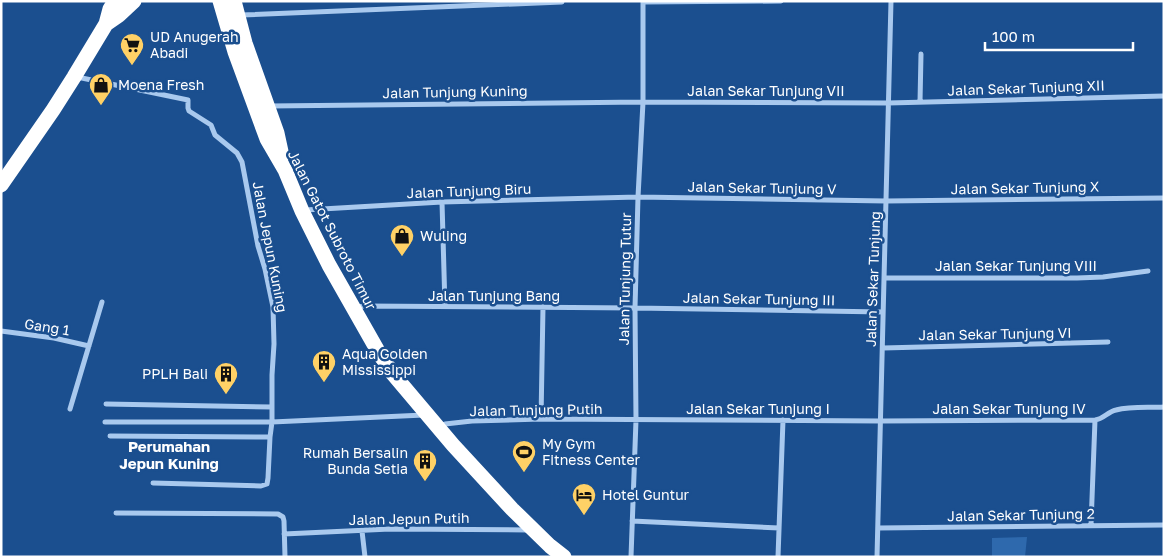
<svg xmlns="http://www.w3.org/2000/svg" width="1165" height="558" viewBox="0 0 1165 558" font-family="'Golos Text',sans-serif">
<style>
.grass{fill:#2e69ad}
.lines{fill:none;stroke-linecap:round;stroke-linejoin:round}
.street{stroke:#a9c9ee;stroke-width:5}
.highway{stroke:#fff;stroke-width:15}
.labels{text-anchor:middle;stroke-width:5;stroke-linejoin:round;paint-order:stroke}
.poi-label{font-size:14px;fill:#fff;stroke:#1b4f8f;text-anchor:start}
.street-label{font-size:14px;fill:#fff;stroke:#1b4f8f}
.neighbourhood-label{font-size:15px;font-weight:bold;fill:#fff;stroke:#1b4f8f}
</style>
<rect width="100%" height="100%" fill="#1b4f8f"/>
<path class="grass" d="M1027 537 1025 557H992V538Z"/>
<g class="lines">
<path class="street" d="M643 2 781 1
M241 15 562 2
M77 77 188 100V108L189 111 211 125 215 135 237 153 242 162 258 246 265 269 273 307 274 344 272 375V422L270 437 268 478 267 484 261 486 153 483
M920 102 921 54
M269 106 643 102 888 103 1164 96
M442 202 445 307
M305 210 442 202 638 197 886 201 1164 198
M884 278H1077L1103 277 1148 271
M357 307 364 306 635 308 883 312
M1 331 54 338 89 346
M883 348 1108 342
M106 404 272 407
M70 409 102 302
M541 419 543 307
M105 422H272L424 415
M439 426 445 424 472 421 541 419 881 421 1095 420C1104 419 1107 412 1116 410 1131 406 1148 408 1164 407
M110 436 270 437
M116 513 278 514 283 517 284 521 285 557
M632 521 779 528
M1091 525 1095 420
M878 528 1164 525
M362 531 365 557
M284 534 390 529 528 530
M631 557 636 420 635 308 638 197 643 102V1
M778 557 783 420
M877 557 891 1"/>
<path class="highway" d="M220 1 235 52 267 139 285 170 302 211 329 265 379 353 393 374 453 445 512 509 550 546 564 557
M234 1 245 43 277 133 282 156
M106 24 119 15 134 1
M1 185 53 110 74 77 106 24 110 9 115 1"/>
</g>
<defs>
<g id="supermarket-pin" transform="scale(1.25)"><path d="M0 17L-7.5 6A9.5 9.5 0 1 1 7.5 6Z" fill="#ffd166" stroke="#1b4f8f"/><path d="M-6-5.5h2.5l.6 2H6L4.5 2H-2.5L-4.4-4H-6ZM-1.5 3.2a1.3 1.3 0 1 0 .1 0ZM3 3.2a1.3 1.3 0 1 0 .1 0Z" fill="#111"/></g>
<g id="shop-pin" transform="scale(1.25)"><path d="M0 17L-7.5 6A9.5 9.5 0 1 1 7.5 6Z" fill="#ffd166" stroke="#1b4f8f"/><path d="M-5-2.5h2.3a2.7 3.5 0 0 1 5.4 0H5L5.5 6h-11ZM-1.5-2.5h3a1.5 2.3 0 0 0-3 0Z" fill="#111"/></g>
<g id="building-pin" transform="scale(1.25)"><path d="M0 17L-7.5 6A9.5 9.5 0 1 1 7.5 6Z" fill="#ffd166" stroke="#1b4f8f"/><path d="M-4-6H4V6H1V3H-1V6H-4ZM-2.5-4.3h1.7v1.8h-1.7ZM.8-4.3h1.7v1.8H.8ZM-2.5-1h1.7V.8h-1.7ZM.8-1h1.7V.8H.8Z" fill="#111"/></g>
<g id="stadium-pin" transform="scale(1.25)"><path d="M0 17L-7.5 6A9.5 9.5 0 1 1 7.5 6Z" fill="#ffd166" stroke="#1b4f8f"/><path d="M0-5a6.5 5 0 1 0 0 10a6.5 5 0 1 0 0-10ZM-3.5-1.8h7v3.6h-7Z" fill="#111"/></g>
<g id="hotel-pin" transform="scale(1.25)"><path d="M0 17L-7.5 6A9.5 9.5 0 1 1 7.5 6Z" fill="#ffd166" stroke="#1b4f8f"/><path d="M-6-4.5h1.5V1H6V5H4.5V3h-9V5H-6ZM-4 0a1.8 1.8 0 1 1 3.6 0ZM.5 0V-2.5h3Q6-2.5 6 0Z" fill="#111"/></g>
</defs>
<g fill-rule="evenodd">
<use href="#supermarket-pin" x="132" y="45"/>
<use href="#shop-pin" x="101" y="85"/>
<use href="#shop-pin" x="402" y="236"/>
<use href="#building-pin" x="324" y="362"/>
<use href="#building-pin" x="226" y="374"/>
<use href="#stadium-pin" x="524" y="452"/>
<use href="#building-pin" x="425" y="461"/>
<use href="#hotel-pin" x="584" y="495"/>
</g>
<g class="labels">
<g class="poi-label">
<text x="150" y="42">UD Anugerah<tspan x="150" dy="16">Abadi</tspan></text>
<text x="118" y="90">Moena Fresh</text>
<text x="420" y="241">Wuling</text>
<text x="342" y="359">Aqua Golden<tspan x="342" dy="16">Mississippi</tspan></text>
<text x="208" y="379" text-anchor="end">PPLH Bali</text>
<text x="542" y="449">My Gym<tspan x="542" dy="16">Fitness Center</tspan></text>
<text x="408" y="458" text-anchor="end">Rumah Bersalin<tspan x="408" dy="16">Bunda Setia</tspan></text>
<text x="602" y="500">Hotel Guntur</text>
</g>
<g class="street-label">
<text transform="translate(1026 88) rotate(-2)" y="5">Jalan Sekar Tunjung XII</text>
<text x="766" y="96">Jalan Sekar Tunjung VII</text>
<text transform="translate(455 92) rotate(-1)" y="5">Jalan Tunjung Kuning</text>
<text transform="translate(762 188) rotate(1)" y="5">Jalan Sekar Tunjung V</text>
<text transform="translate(1025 188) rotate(-1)" y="5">Jalan Sekar Tunjung X</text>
<text transform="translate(469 191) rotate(-2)" y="5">Jalan Tunjung Biru</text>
<text transform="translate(332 230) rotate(63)" y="5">Jalan Gatot Subroto Timur</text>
<text transform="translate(270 247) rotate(79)" y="5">Jalan Jepun Kuning</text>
<text x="1016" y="271">Jalan Sekar Tunjung VIII</text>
<text transform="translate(625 279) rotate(-89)" y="5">Jalan Tunjung Tutur</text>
<text transform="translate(873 279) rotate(-88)" y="5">Jalan Sekar Tunjung</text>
<text x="494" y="301">Jalan Tunjung Bang</text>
<text transform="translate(759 299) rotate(1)" y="5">Jalan Sekar Tunjung III</text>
<text transform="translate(47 327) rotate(9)" y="5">Gang 1</text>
<text transform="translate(995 334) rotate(-1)" y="5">Jalan Sekar Tunjung VI</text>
<text x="758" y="414">Jalan Sekar Tunjung I</text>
<text x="1009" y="414">Jalan Sekar Tunjung IV</text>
<text transform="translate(536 410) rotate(-1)" y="5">Jalan Tunjung Putih</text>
<text transform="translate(1021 515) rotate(-1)" y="5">Jalan Sekar Tunjung 2</text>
<text transform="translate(409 519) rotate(-1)" y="5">Jalan Jepun Putih</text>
</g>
<g class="neighbourhood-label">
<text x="169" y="452">Perumahan<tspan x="169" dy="17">Jepun Kuning</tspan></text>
</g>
</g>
<rect width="1165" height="558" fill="none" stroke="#ffffff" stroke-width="5"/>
<path d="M985 42v8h148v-8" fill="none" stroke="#ffffff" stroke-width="2.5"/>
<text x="992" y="42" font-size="15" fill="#ffffff" stroke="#1b4f8f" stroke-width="4" paint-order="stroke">100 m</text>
</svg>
